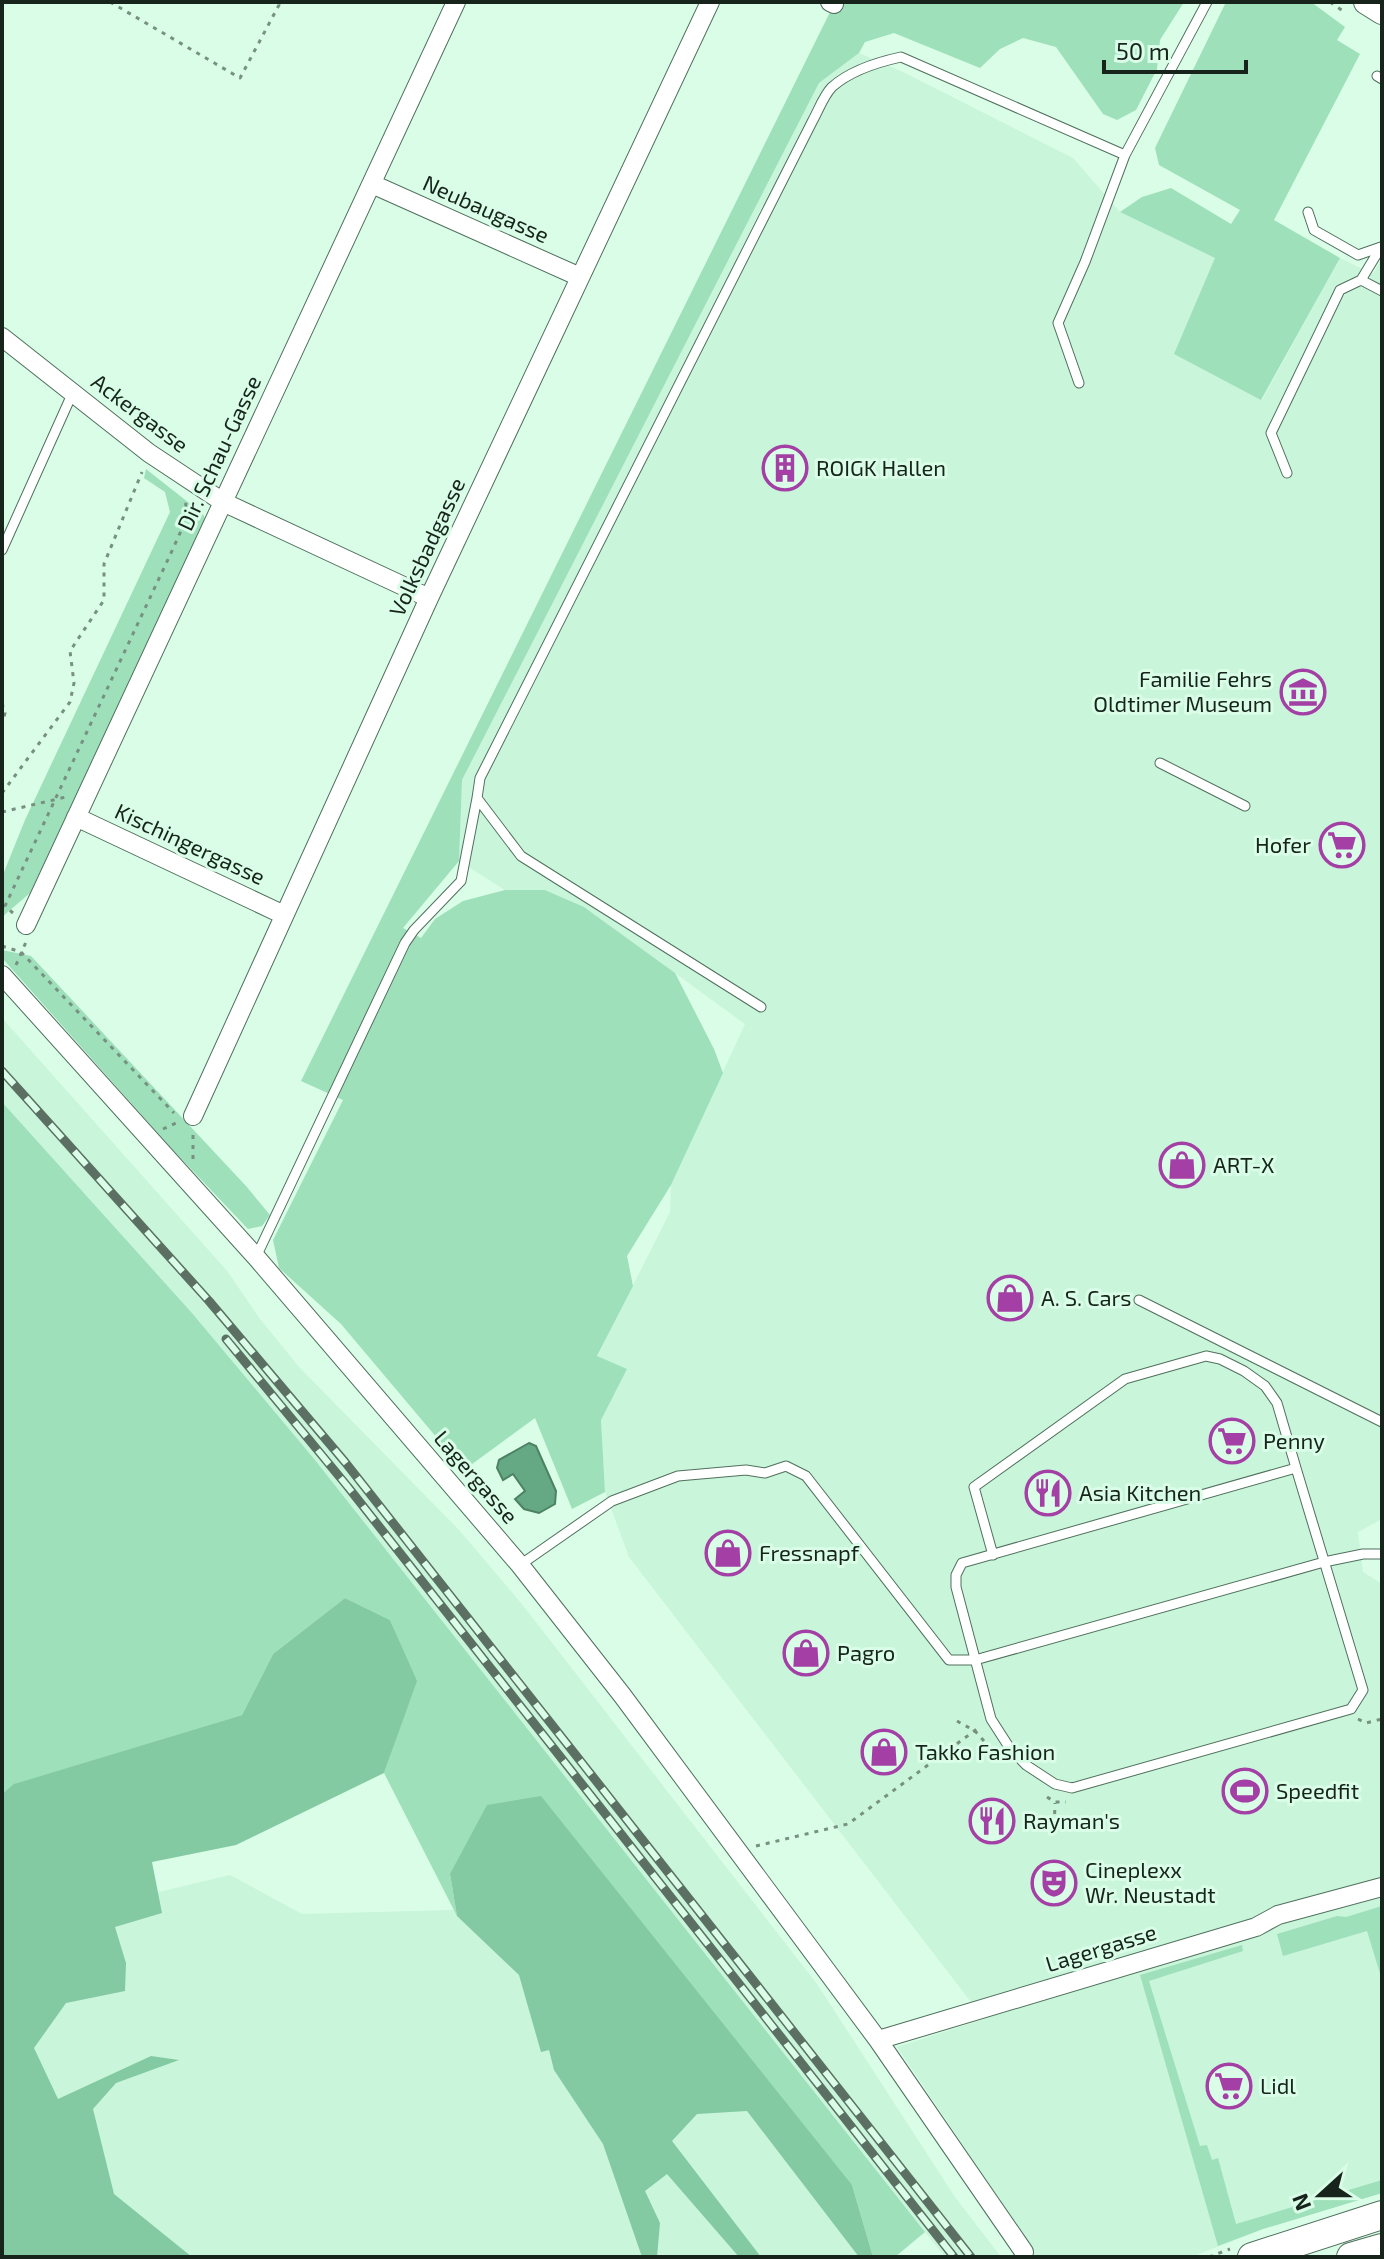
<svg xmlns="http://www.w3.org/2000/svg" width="1384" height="2259" viewBox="0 0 1384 2259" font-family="'Exo 2',sans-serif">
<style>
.built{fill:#c9f5da}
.green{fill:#9ee0ba}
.forest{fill:#83c9a2}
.water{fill:#64a983;stroke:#4d8164;stroke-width:2}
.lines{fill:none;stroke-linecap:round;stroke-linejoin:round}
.service-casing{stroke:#50705d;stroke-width:11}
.minor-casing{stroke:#50705d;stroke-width:20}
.secondary-casing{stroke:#50705d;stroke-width:26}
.primary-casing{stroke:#50705d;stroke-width:30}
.path{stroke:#789081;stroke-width:3;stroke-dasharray:4 6;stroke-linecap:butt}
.service{stroke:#fff;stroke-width:9}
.minor{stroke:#fff;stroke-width:18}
.secondary{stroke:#fff;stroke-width:24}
.primary{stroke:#fff;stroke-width:28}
.rail-casing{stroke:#5b7063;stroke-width:9}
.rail{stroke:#d9fde7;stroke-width:6;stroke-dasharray:18;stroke-linecap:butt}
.labels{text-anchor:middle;stroke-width:6;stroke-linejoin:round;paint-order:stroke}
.street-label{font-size:22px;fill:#17241c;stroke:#d9fde7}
.poi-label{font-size:22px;fill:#17241c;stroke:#d9fde7;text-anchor:start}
</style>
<rect width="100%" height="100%" fill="#d9fde7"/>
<path class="built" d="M859 53 905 73 1073 158 1120 212 1215 258 1262 400 1340 258 1373 274 1382 258V1519L1358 1532 1363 1572 1382 1584V2193L1263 2229 1191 2257H1023L1006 2209 897 2047 984 2019 629 1557 605 1492 601 1420 626 1370 597 1357 670 1212 671 1185 745 1024 584 907 545 890H505L459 861 462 780 819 83Z
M2 1018 228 1272 260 1319 299 1367 460 1531 521 1603 817 1984 955 2197 1001 2257H945L315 1460 192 1313 2 1102Z
M230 1875 302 1914 489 1909 731 2077 871 2257H32L13 2044 105 1905Z"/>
<path class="green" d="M835 2H1184L1160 40 1157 69 1136 110 1117 120 1103 114 1056 47 1023 38 1000 49 980 68 894 33 865 42 859 53 819 83 462 780 459 861 403 928 421 938 435 919 463 901 505 890H545L584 907 675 973 714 1049 723 1073 671 1185 627 1256 633 1286 597 1356 627 1369 601 1420 605 1492 572 1509 535 1418 464 1470 341 1324 279 1268 273 1240 343 1100 301 1081Z
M1226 2H1311L1345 27 1337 40 1360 54 1274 220 1340 258 1261 400 1174 354 1215 258 1120 212 1142 197 1171 188 1231 224 1240 210 1159 165 1155 148Z
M146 469 203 514 206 521 30 893 2 917V877L25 820 170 512 165 492 144 478Z
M2 950 31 956 246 1186 270 1215 262 1226 248 1229 172 1149 2 958Z
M2 1102 192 1313 315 1460 925 2232 895 2257H873L852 2185 450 1874 457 1916 384 1773 416 1681 390 1620 345 1598 273 1654 242 1715 15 1784 2 1794Z
M1382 1906V1980L1367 1931 1283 1956 1277 1934 1337 1916 1346 1917Z
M1242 1945 1243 1951 1149 1981 1200 2146 1207 2145 1212 2160 1218 2158 1236 2224 1382 2180V2193L1263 2229 1218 2246 1140 1975Z"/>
<path class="forest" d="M345 1598 390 1620 417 1681 384 1773 236 1845 152 1862 162 1913 115 1927 126 1963 125 1991 66 2003 34 2048 58 2099 151 2056 179 2060 116 2083 93 2109 114 2194 192 2257H2V1794L14 1784 242 1715 273 1654Z
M541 1796 852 2185 873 2257H859L747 2111 697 2114 672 2141 761 2257H739L667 2174 645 2191 660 2223 657 2257H642L603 2144 554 2070 549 2050 541 2052 519 1975 457 1916 450 1874 487 1805Z"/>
<path class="water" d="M529 1443 536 1446 556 1491 555 1504 539 1513 524 1509 515 1499 525 1491 513 1474 503 1480 497 1468 499 1460Z"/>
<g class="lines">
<g class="service-casing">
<path id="service" d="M1377 76 1382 79
M1308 212 1314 230 1358 255 1381 247
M1361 280 1381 247
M1079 383 1058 323 1085 262 1125 155
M1287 473 1271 433 1340 290 1361 280 1382 291
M2 550 73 392
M1160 763 1245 806
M761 1007 521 856 477 798 480 778 813 120C819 109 824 95 832 87 851 70 878 62 901 57L1125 155 1207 2
M256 1257 405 943 414 930 461 881 477 798
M1139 1300 1382 1422
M1296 1468 1363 1690 1351 1709 1072 1788 1055 1784 1026 1765 1009 1747 991 1719 956 1587V1575L962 1563Z
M993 1555 974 1487 1125 1379 1206 1356 1220 1359 1244 1371 1265 1386 1277 1403 1296 1468
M520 1565 612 1501 678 1476 746 1470 765 1473 786 1466 806 1476 949 1660H975L1324 1562 1363 1554H1382"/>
</g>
<g class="minor-casing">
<path id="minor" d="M830 2 834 4
M372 184 580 277
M2 337 149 453 223 502 429 598
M76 817 284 915
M26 925 456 2
M2 975 256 1257 520 1565 622 1695 878 2040 1024 2252
M193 1116 429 598 710 2
M878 2040 1256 1927 1278 1915 1382 1887"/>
</g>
<g class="secondary-casing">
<path id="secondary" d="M1366 2 1382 12"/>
</g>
<g class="primary-casing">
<path id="primary" d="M1252 2257 1382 2215
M1351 2257 1382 2248"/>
</g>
<path class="path" d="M110 2 240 78 279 5 278 2
M1330 2 1346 13
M2 703 5 713 2 724
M2 793 70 702 74 683 70 651 104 600V564L142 472
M2 812 66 797
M13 913 5 906 171 553 185 522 186 499
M2 946 21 952 174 1113
M16 965 26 942
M163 1129 178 1122
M193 1135V1160
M1358 1719 1366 1723 1382 1719
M957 1721 975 1731 993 1751
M1047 1797 1055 1802H1066
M1054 1834 1055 1803
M756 1846 848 1824 981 1726
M1209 2257 1230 2249"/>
<use href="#service" class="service"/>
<use href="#minor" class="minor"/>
<use href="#secondary" class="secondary"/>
<use href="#primary" class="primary"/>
<g class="rail-casing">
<path id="rail" d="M2 1071 209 1301 345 1462 971 2257
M226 1339 348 1487 954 2257"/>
</g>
<use href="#rail" class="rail"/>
</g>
<defs>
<g id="building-ring" transform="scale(2.3)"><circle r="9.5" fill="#d9fde7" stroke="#a43fa5" stroke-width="1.5"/><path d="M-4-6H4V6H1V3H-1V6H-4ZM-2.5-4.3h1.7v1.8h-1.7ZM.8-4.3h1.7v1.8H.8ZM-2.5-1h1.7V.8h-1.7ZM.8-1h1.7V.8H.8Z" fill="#a43fa5"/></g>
<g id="museum-ring" transform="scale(2.3)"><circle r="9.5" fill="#d9fde7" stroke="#a43fa5" stroke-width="1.5"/><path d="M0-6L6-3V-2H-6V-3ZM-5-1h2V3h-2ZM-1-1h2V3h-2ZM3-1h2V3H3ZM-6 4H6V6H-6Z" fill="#a43fa5"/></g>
<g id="supermarket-ring" transform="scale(2.3)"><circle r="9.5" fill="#d9fde7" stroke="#a43fa5" stroke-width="1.5"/><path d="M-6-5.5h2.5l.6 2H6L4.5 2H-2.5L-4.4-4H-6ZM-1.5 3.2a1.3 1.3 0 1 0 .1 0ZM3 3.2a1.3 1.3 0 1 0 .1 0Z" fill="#a43fa5"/></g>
<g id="shop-ring" transform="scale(2.3)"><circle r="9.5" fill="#d9fde7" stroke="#a43fa5" stroke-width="1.5"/><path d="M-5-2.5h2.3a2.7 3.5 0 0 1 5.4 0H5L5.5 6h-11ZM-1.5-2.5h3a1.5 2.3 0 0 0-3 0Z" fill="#a43fa5"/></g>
<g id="restaurant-ring" transform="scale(2.3)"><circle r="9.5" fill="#d9fde7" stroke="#a43fa5" stroke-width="1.5"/><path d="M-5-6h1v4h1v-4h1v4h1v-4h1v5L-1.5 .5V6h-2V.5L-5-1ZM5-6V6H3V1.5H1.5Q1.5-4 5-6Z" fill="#a43fa5"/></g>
<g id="stadium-ring" transform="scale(2.3)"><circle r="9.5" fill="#d9fde7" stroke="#a43fa5" stroke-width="1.5"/><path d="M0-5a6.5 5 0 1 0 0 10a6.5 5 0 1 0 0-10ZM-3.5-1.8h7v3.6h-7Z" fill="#a43fa5"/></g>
<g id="theatre-ring" transform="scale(2.3)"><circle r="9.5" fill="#d9fde7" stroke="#a43fa5" stroke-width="1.5"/><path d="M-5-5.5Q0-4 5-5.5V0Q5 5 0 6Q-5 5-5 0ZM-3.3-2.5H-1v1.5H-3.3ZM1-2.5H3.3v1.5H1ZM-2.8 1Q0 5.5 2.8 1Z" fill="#a43fa5"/></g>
</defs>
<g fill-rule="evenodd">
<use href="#building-ring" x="785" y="468"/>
<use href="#museum-ring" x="1303" y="692"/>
<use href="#supermarket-ring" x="1342" y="845"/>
<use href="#shop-ring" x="1182" y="1165"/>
<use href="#shop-ring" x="1010" y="1298"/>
<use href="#supermarket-ring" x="1232" y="1441"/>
<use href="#restaurant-ring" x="1048" y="1493"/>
<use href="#shop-ring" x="728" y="1553"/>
<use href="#shop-ring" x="806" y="1653"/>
<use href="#shop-ring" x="884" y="1752"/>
<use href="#stadium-ring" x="1245" y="1791"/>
<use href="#restaurant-ring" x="992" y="1821"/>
<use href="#theatre-ring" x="1054" y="1883"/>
<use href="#supermarket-ring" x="1229" y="2086"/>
</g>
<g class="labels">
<g class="street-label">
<text transform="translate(486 209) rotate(24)" y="8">Neubaugasse</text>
<text transform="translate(140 413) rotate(37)" y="8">Ackergasse</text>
<text transform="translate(219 453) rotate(-65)" y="8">Dir. Schau-Gasse</text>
<text transform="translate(427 547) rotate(-65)" y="8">Volksbadgasse</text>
<text transform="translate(190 844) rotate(25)" y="8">Kischingergasse</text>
<text transform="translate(476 1477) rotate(49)" y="8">Lagergasse</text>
<text transform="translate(1101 1948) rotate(-17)" y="8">Lagergasse</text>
</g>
<g class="poi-label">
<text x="816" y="476">ROIGK Hallen</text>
<text x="1272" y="687" text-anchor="end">Familie Fehrs<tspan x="1272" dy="25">Oldtimer Museum</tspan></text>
<text x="1311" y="853" text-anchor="end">Hofer</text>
<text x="1213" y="1173">ART-X</text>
<text x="1041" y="1306">A. S. Cars</text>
<text x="1263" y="1449">Penny</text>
<text x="1079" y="1501">Asia Kitchen</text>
<text x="759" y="1561">Fressnapf</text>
<text x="837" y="1661">Pagro</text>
<text x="915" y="1760">Takko Fashion</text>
<text x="1276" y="1799">Speedfit</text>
<text x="1023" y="1829">Rayman's</text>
<text x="1085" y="1878">Cineplexx<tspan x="1085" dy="25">Wr. Neustadt</tspan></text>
<text x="1260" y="2094">Lidl</text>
</g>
</g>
<rect width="1384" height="2259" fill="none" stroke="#17241c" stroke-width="8"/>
<g transform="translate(1320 2195) rotate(249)" stroke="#d9fde7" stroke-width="6" paint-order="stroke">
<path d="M0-6L14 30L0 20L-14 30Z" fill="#17241c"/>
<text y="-12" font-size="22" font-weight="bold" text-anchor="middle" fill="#17241c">N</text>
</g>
<path d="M1104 60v12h142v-12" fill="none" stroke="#17241c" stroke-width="4"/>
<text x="1116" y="60" font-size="24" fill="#17241c" stroke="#d9fde7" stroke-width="6" paint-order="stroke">50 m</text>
</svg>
